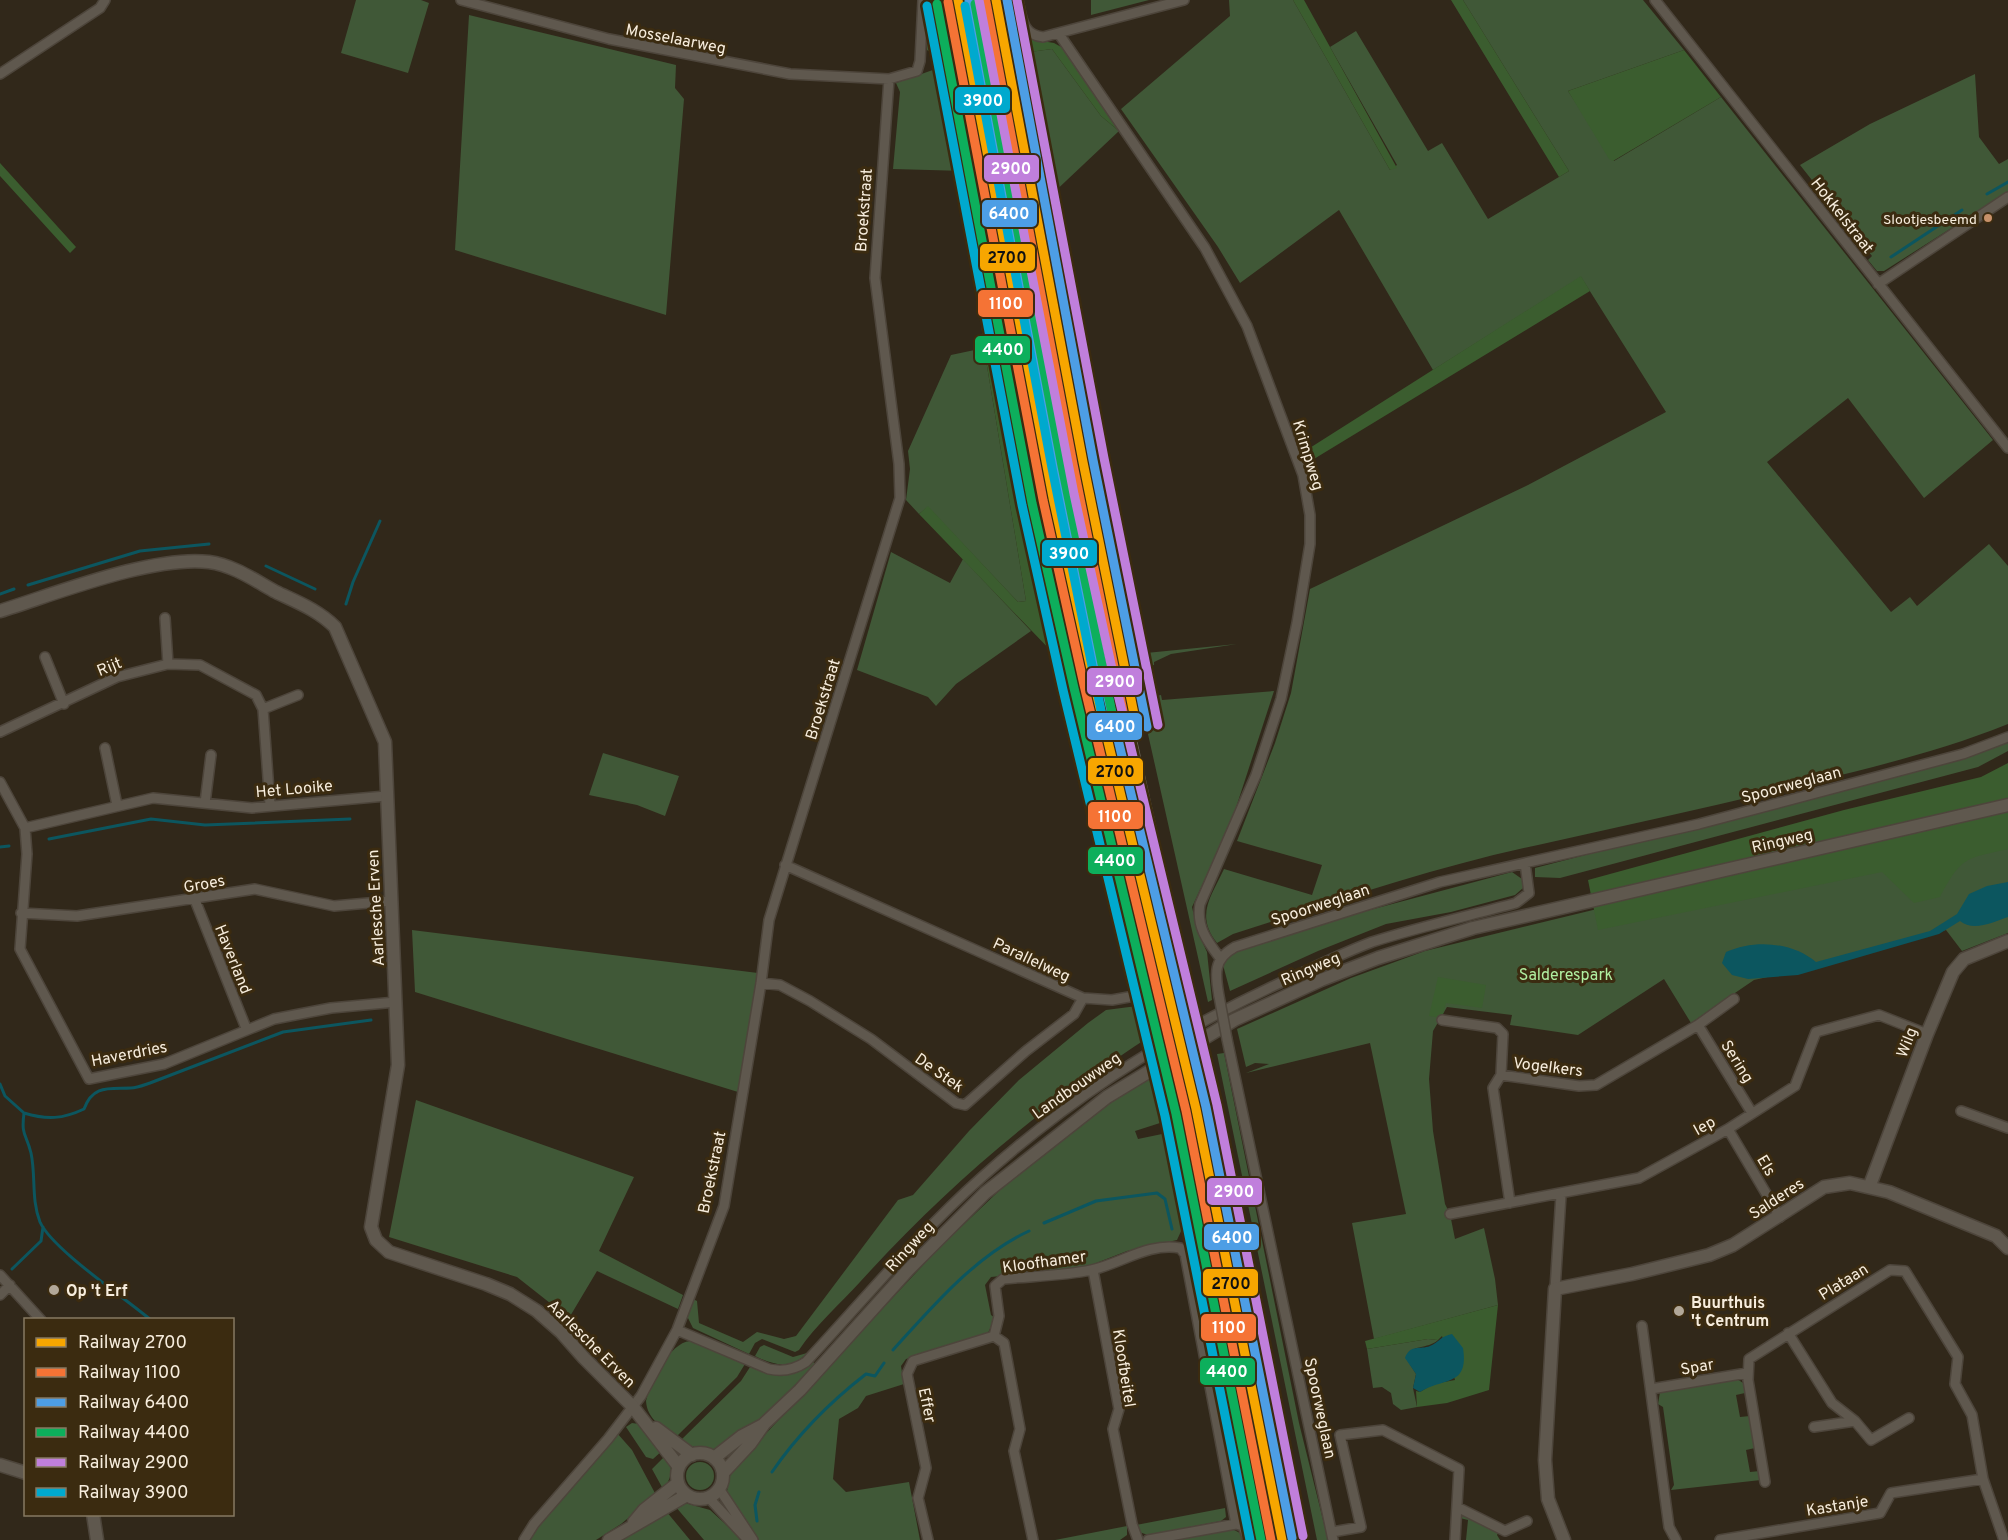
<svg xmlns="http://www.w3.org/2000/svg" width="2008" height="1540" viewBox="0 0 2008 1540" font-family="Overpass,sans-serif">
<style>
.green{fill:#405837}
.forest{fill:#3b5d2f}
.water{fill:#0c565f}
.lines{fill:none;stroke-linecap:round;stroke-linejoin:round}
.stream{stroke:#0c565f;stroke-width:3}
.street-casing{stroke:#4d453b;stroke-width:12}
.secondary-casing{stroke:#4d453b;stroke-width:15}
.street{stroke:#5f584e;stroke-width:9}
.secondary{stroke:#5f584e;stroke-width:12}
.rail-casing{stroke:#686257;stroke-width:5}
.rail{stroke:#3b2b10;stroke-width:3;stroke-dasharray:9;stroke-linecap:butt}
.street-bridge-casing{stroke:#4d453b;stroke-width:12;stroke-linecap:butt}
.street-bridge{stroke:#5f584e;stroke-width:9}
.rail-1-casing{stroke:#3b2b10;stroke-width:14}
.rail-2-casing{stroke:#3b2b10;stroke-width:14}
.rail-3-casing{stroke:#3b2b10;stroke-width:14}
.rail-4-casing{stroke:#3b2b10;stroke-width:14}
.rail-5-casing{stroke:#3b2b10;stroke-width:14}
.rail-6-casing{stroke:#3b2b10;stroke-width:14}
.rail-1{stroke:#f7a600;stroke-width:9}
.rail-2{stroke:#f57335;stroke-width:9}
.rail-3{stroke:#4d9ee5;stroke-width:9}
.rail-4{stroke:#0daf5c;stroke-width:9}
.rail-5{stroke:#c07fdc;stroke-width:9}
.rail-6{stroke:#00a9ce;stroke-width:9}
.bus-dot{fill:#c7916a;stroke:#3b2b10;stroke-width:2}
.poi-dot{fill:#b2a899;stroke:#3b2b10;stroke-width:2}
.labels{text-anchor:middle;stroke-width:6;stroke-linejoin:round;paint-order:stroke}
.bus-label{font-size:14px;fill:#f7eddd;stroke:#3b2b10;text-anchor:end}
.street-label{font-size:16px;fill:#f7eddd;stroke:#3b2b10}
.park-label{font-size:16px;fill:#b0eea1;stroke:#3b2b10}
.poi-label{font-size:16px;font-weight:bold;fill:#f7eddd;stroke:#3b2b10;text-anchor:start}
.line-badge{stroke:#3b2b10;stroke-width:2}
.badge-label{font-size:16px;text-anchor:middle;font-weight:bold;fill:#fff}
.pale-badge-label{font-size:16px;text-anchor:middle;font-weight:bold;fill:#111}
</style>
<rect width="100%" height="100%" fill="#31281a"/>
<path class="green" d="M356 0H421L429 3 408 73 341 53Z
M925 0H950L960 54 939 58 927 50Z
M1091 0H1149L1091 15Z
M1229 0H1293L1390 170 1397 165 1330 47 1356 31 1428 151 1442 143 1488 219 1569 171 1463 0H1643L1684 50 1568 91 1614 161 1721 97 1993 440 1924 498 1848 398 1767 462 1891 612 1910 597 1917 606 1989 544 2008 566V724C1946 749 1882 765 1817 781 1724 804 1631 824 1538 845 1434 867 1333 902 1233 934L1217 943C1195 915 1211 897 1224 869L1312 895 1322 865 1237 841 1275 743 1291 693 1310 589 1528 485 1666 412 1581 277 1433 370 1339 210 1240 283 1218 247 1121 109 1230 16Z
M469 15 676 65 675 88 684 99 666 315 455 250Z
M1052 49 1101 116 1119 131 1049 197 1136 654 1237 644 1171 654 1154 662V665L1138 668 1145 698 1161 695 1162 700 1274 691 1231 823 1192 907 1198 933 1207 952 1212 1000 1208 1002 1107 551 1016 66 1019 69 1022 53Z
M961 60 1042 485 1068 605 1168 1024 1163 1028 1154 995 1132 988 1134 979H1140L1145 973 1060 635 1017 431 950 81 946 82 965 171 893 169 900 92 896 83Z
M1975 74 1979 137 1999 164 2008 159V192L1884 271H1877L1868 260 1872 256 1800 165 1870 124Z
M984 348 1026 601 1018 602 928 507 919 514 906 500 910 469 908 451 951 355Z
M891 552 950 583 963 559 1031 631 956 684 936 706 928 697 857 670Z
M1057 635 1114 871 1107 869 1052 644 1057 641Z
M2008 740V751L1978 767 1560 878 1535 877V868L1879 779Z
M603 753 679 776 665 816 637 805 589 795Z
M2008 820V933L1962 951 1946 930 1818 966 1754 980 1691 1023 1664 979 1578 1035 1510 1025 1512 1015 1447 1007 1433 1031 1429 1079 1433 1131 1445 1204 1450 1214 1455 1239 1484 1228 1495 1279 1498 1305 1374 1339 1352 1223 1406 1214 1370 1043 1246 1073 1269 1064 1255 1063 1246 1067 1237 1029 1351 978 1425 951 1593 910Z
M1512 872 1522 879 1523 888 1515 895 1451 912 1386 924 1318 951 1230 991 1223 965 1230 955 1242 949 1336 919Z
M412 930 758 973 738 1092 415 992Z
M1145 1005 1152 1035C1038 1109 951 1182 860 1282 840 1304 815 1326 799 1350L795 1352 762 1339 755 1343 749 1354 693 1328 687 1316 693 1299 697 1301 699 1323 743 1342 757 1332 784 1339 796 1336 898 1200 913 1195 969 1131 1019 1080 1088 1023 1106 1010Z
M1224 1053 1299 1423 1328 1540H1317L1217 1054Z
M1178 1066 1271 1540H1253L1250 1524 1237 1512 1234 1493 1237 1492 1239 1500 1258 1497 1257 1488 1260 1487 1254 1470 1234 1474 1235 1482 1232 1483 1226 1449H1229L1231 1457 1250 1453 1249 1445 1252 1444 1245 1427 1226 1431 1227 1439H1224L1217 1406 1221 1405 1222 1413 1242 1410 1243 1401 1237 1383 1217 1387 1219 1395 1215 1396 1201 1318 1204 1317 1206 1325 1225 1321 1226 1312 1221 1295 1201 1299 1202 1307 1199 1308 1192 1274H1196L1198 1282 1217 1278 1216 1260 1212 1252 1193 1256 1194 1264 1190 1265 1186 1245 1191 1224 1181 1169V1145L1185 1136 1173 1069Z
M1161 1069 1171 1109 1160 1123 1135 1131 1138 1139 1162 1134 1171 1135V1169L1182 1229 1177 1240 1127 1251 1086 1267 991 1277 985 1285 991 1315 995 1318 987 1335 906 1359 901 1366 904 1384 866 1396 858 1408 839 1419 833 1479 846 1492 909 1482 920 1540H759L729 1499 727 1491 731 1471 939 1248 1025 1166 1088 1118Z
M416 1100 634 1177 599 1251 683 1295 678 1309 597 1271 569 1318 517 1277 389 1237Z
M1428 1339 1438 1340C1427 1350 1412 1343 1406 1358L1416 1374 1413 1388 1417 1407 1401 1410 1393 1404 1391 1393 1382 1387 1373 1388 1367 1349Z
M690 1341 745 1364 737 1377 676 1437C662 1427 647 1419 646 1401 651 1382 669 1343 690 1341Z
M764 1345 793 1357 807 1353C791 1370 773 1365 755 1356L760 1347Z
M813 1362 815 1364C796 1384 742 1442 716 1449 705 1451 689 1446 680 1441L741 1381 750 1367C773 1376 793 1381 813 1362Z
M1737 1379 1743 1383 1745 1393 1736 1395 1740 1417 1750 1416 1755 1448 1746 1450 1750 1472 1760 1471 1761 1480 1671 1490 1674 1485 1663 1407 1658 1404 1660 1392Z
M632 1423 639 1424 663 1450 653 1459 646 1457 626 1427Z
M617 1433 632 1450 656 1495 621 1524 596 1540H527Z
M666 1455C674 1466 672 1479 663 1489L652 1469Z
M686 1476a14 14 0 1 1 28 0a14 14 0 1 1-28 0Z
M685 1503 710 1510 743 1540H704L675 1506Z
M1225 1508 1226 1517 1221 1521 1148 1535 1139 1532 1136 1525Z
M666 1511 690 1540H619Z
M1462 1513 1499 1531 1497 1535 1500 1540H1466L1468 1520 1460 1518Z
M1127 1526V1535L1120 1540H1055Z
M1232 1529 1240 1533 1243 1540H1176Z"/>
<path class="forest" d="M1004 0H1015L1020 26 1030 39 1054 43 1063 48 1121 129 1119 131 1101 116 1052 49 1023 53 1025 70 1019 69Z
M1293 0H1304L1397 168 1390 170Z
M1451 0H1463L1569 171 1559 177Z
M1684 50 1721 97 1613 161 1609 159 1568 91Z
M0 163 76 247 70 253 0 176Z
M976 235 1013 432 1057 635V641L1052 644 1055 655 919 514 928 506 1018 602 1026 601 984 348 970 236Z
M1581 276 1590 291 1309 462 1305 451Z
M2008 763V849C1965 859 1962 856 1940 897L1914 903 1882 872 1598 930 1588 880 1844 810 1981 777Z
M1107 869 1114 871 1139 973 1138 980 1134 979Z
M1438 977 1486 985 1482 1008 1446 1003 1442 1018 1429 1016Z
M1498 1305 1489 1390 1447 1403 1417 1407 1416 1391 1420 1392 1433 1384 1455 1380 1442 1336 1438 1340 1428 1339 1367 1349 1365 1341Z"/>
<path class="water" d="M948 78 1060 635 1145 973 1143 982 1139 978 1057 635 1025 489 946 82Z
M2008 882V917C1994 922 1973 932 1960 921L1939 934 1798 975 1748 979 1732 975 1722 963 1726 952C1755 939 1792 942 1816 962L1930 931 1957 914 1969 894 1987 886Z
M1452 1334 1463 1348C1469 1387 1444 1377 1420 1392L1413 1388 1416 1374 1405 1358C1410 1344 1420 1350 1430 1346 1439 1342 1441 1336 1452 1334Z"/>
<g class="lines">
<path class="stream" d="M1987 194 2008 182
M1891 257 1962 210
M266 566 315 589
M28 585 140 551 209 544
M0 594 14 589
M346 604 353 582 380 521
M49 839 151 819 205 825 350 819
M0 847 9 846
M0 1084 5 1096 24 1113C21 1136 26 1133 31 1153 36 1176 31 1199 40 1222 52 1249 125 1298 151 1320
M24 1113C47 1120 63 1119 84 1109 93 1084 110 1089 131 1088 137 1088 144 1085 150 1083L283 1032 371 1020
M1044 1223 1096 1201 1157 1193 1165 1199 1172 1229
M12 1269 41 1241 43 1227
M893 1350C932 1307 975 1256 1029 1231
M772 1472C798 1434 830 1402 866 1374L875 1376 884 1363
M757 1521 755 1505 759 1492"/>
<g class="street-casing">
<path id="street" d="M461 0 609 39 790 74 889 79 917 71 920 61 923 0
M1018 0C1022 18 1022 35 1043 37L1184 0
M1655 0 2008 448
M1059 34 1205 248 1247 326 1303 475 1310 515V544L1297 623 1281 699 1256 775 1200 904C1196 926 1207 941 1220 958
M0 74 100 8 105 0
M1878 284 2008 197
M165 618 168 664
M45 657 64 704
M263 709 298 695
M0 732 117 677 168 664 200 665 256 695 263 709 270 805
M105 748 117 805
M0 782 25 828 27 854 20 949 89 1079 164 1064 274 1019 331 1008 396 1002
M205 803 211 755
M25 828 153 798 252 808 386 796
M785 865 1083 998 1112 1000 1140 995 1151 1002 1159 1030
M195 900 246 1028
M21 913 77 916 255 889 334 906 391 901
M761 983 780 985 810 1001 871 1039 956 1103 965 1105 1026 1051 1074 1014 1083 998
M1219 996C1215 974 1213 959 1235 947L1440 882 1699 824 1963 754 2008 737
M1442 1020 1497 1028 1503 1034 1501 1075
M1698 1025 1752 1113
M1227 1039 1333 1540
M1169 1072 1176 1106V1129
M1961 1111 2008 1128
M1728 1129 1780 1217
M1510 1203 1493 1088 1501 1075 1579 1086 1596 1085 1698 1025 1734 999
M1450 1214 1639 1178 1728 1129 1795 1086 1816 1032 1879 1015 1927 1034
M1093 1270 1119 1409 1113 1429 1132 1524 1138 1540
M0 1275 41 1320
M1555 1289 1561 1195
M0 1295 10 1285
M1642 1326 1669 1527 1676 1540
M677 1330 769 1369C783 1372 794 1370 806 1362 864 1300 918 1234 981 1178 1073 1095 1180 1028 1293 977 1319 965 1345 952 1372 942 1419 927 1468 916 1516 903L1529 893 1525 863
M1788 1333 1832 1403 1855 1421 1871 1440 1909 1418
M1651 1389 1747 1373
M1814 1427 1855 1421
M1765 1482 1748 1380 1749 1359 1890 1270 1905 1271 1958 1357 1955 1384 1972 1415 1983 1479 2004 1540
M720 1490 753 1540
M709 1498 748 1540
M1457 1507 1505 1531 1527 1521
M1236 1524 1243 1526 1248 1540
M1332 1532 1361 1527 1340 1435 1383 1430 1459 1469 1455 1540
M524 1540 534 1524 608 1439 641 1396 677 1330 724 1206 761 983 769 920 900 498 899 464 875 278 889 79
M928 1540 918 1498 926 1468 907 1374 913 1361 994 1336
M1033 1540 1014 1451 1020 1429 1004 1343 994 1336 999 1316 995 1286 1003 1279C1032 1276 1063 1276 1091 1270 1120 1264 1149 1242 1180 1248L1185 1254 1236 1524
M1148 1540 1236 1524
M1720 1540 1880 1513 1891 1493 1983 1479"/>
</g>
<g class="secondary-casing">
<path id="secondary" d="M0 611C55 594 153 555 209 562 233 565 256 581 276 592 297 602 318 610 335 627L385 742 398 1065 371 1227 376 1240 389 1252 486 1284 510 1294 537 1311 561 1332 584 1358 633 1407 679 1467
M1870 1185 1927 1034 1953 972 1964 959 2008 941
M656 1428 692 1455
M677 1476a23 23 0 1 1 46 0a23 23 0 1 1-46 0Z
M714 1458 742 1436 763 1425
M0 1465 26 1473
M723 1473 750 1444 764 1424 800 1390 908 1270 985 1193 1107 1097 1234 1020 1321 980 1378 958 1473 928 2008 805
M93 1514 97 1540
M634 1522 644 1510 678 1483
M609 1540 687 1495
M1564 1540 1548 1499 1545 1460 1555 1289 1632 1274 1709 1255 1733 1245 1824 1187 1850 1183 1889 1192 1996 1236 2008 1248"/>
</g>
<use href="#street" class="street"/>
<use href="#secondary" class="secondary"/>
<g class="rail-casing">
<path id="rail" d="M989 0 1099 580 1230 1168 1305 1540"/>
</g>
<use href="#rail" class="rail"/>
<g class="street-bridge-casing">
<path id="street-bridge" d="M1219 996 1227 1039
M1159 1030 1169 1072"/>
</g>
<use href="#street-bridge" class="street-bridge"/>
<g class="rail-1-casing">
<path id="rail-1" d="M958 0 1053 498 1094 683 1196 1109 1282 1540
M996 0 1083 462 1137 729"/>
</g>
<g class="rail-2-casing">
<path id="rail-2" d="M948 2 1043 500 1084 685 1186 1111 1271 1540
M986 2 1073 464 1127 731"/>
</g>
<g class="rail-3-casing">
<path id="rail-3" d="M969 0 1063 496 1104 681 1206 1107 1292 1538
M1007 0 1093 460 1147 727"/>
</g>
<g class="rail-4-casing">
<path id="rail-4" d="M937 4 1032 503 1074 688 1176 1114 1261 1540
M975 4 1062 466 1116 733"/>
</g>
<g class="rail-5-casing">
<path id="rail-5" d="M979 0 1074 494 1114 678 1217 1105 1303 1536
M1017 0 1104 458 1158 725"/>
</g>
<g class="rail-6-casing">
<path id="rail-6" d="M927 6 1022 505 1063 690 1165 1116 1250 1540
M965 6 1052 468 1106 735"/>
</g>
<use href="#rail-1" class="rail-1"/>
<use href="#rail-2" class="rail-2"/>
<use href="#rail-3" class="rail-3"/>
<use href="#rail-4" class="rail-4"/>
<use href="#rail-5" class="rail-5"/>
<use href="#rail-6" class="rail-6"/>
</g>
<circle class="bus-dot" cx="1988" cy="218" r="5"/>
<g class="poi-dot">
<circle cx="54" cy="1290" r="6"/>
<circle cx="1679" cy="1311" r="6"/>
</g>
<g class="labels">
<g class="bus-label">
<text x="1977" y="224">Slootjesbeemd</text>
</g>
<g class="street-label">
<text transform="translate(676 38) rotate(11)" y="6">Mosselaarweg</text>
<text transform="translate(863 210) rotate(-86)" y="6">Broekstraat</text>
<text transform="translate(1843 215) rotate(52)" y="6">Hokkelstraat</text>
<text transform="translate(1309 455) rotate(73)" y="6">Krimpweg</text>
<text transform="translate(109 666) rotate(-22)" y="6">Rijt</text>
<text transform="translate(822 699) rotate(-73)" y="6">Broekstraat</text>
<text transform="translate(1791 784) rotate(-15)" y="6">Spoorweglaan</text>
<text transform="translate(294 788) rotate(-5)" y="6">Het Looike</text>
<text transform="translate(1782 840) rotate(-13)" y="6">Ringweg</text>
<text transform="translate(204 883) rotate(-10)" y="6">Groes</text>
<text transform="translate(1320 904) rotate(-18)" y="6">Spoorweglaan</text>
<text transform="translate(375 908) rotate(-93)" y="6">Aarlesche Erven</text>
<text transform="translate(234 959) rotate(68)" y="6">Haverland</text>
<text transform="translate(1032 959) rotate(25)" y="6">Parallelweg</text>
<text transform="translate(1310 968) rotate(-23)" y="6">Ringweg</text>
<text transform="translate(1906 1042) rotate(-69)" y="6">Wilg</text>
<text transform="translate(129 1053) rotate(-11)" y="6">Haverdries</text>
<text transform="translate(1738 1061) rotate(58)" y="6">Sering</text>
<text transform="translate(1548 1066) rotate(7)" y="6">Vogelkers</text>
<text transform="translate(940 1072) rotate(35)" y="6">De Stek</text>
<text transform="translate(1076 1085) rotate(-35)" y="6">Landbouwweg</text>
<text transform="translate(1704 1125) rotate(-29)" y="6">Iep</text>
<text transform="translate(1767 1165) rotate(59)" y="6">Els</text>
<text transform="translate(711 1172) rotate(-78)" y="6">Broekstraat</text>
<text transform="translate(1776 1198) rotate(-33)" y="6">Salderes</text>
<text transform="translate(909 1246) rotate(-47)" y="6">Ringweg</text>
<text transform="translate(1044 1261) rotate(-8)" y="6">Kloofhamer</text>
<text transform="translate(1843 1281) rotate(-32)" y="6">Plataan</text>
<text transform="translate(592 1343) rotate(45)" y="6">Aarlesche Erven</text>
<text transform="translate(1697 1366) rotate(-10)" y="6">Spar</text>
<text transform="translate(1125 1368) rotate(81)" y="6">Kloofbeitel</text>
<text transform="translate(928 1405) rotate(78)" y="6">Effer</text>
<text transform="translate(1321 1408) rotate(78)" y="6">Spoorweglaan</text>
<text transform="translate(1837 1505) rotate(-9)" y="6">Kastanje</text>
</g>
<g class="park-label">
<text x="1566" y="980">Salderespark</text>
</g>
<g class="poi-label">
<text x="66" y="1296">Op 't Erf</text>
<text x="1691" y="1308">Buurthuis<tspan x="1691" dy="18">'t Centrum</tspan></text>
</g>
</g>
<g class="line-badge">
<rect x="954" y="86" width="57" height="28" rx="6" fill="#00a9ce"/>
<rect x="983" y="154" width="57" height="29" rx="6" fill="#c07fdc"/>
<rect x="981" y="199" width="57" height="29" rx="6" fill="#4d9ee5"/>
<rect x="979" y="243" width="57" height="29" rx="6" fill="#f7a600"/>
<rect x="977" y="289" width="57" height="29" rx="6" fill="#f57335"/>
<rect x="974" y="335" width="57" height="29" rx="6" fill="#0daf5c"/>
<rect x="1041" y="539" width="57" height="28" rx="6" fill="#00a9ce"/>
<rect x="1086" y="667" width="57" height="29" rx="6" fill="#c07fdc"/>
<rect x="1086" y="712" width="57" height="29" rx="6" fill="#4d9ee5"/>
<rect x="1087" y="757" width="57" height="28" rx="6" fill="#f7a600"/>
<rect x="1087" y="801" width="57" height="29" rx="6" fill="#f57335"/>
<rect x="1087" y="846" width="57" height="29" rx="6" fill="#0daf5c"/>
<rect x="1206" y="1177" width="57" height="29" rx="6" fill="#c07fdc"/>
<rect x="1203" y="1223" width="57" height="28" rx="6" fill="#4d9ee5"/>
<rect x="1202" y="1268" width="57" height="29" rx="6" fill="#f7a600"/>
<rect x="1200" y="1313" width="57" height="29" rx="6" fill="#f57335"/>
<rect x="1199" y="1357" width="57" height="29" rx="6" fill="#0daf5c"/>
</g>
<g class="badge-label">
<text x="983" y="106">3900</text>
<text x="1011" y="174">2900</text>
<text x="1009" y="219">6400</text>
<text x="1006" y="309">1100</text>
<text x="1003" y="355">4400</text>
<text x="1069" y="559">3900</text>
<text x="1115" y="687">2900</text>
<text x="1115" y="732">6400</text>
<text x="1115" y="822">1100</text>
<text x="1115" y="866">4400</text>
<text x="1234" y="1197">2900</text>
<text x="1232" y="1243">6400</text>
<text x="1229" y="1333">1100</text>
<text x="1227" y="1377">4400</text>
</g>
<g class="pale-badge-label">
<text x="1007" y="263">2700</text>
<text x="1115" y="777">2700</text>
<text x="1231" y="1289">2700</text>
</g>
<rect x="24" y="1318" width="210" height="198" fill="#3b2b10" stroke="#867962" stroke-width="1.5"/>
<rect x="36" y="1338" width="30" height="9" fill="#f7a600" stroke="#867962" stroke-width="1.5"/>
<text x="78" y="1348" font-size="18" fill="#f7eddd">Railway 2700</text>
<rect x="36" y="1368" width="30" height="9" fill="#f57335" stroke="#867962" stroke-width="1.5"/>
<text x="78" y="1378" font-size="18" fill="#f7eddd">Railway 1100</text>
<rect x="36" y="1398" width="30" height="9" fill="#4d9ee5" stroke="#867962" stroke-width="1.5"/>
<text x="78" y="1408" font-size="18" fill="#f7eddd">Railway 6400</text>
<rect x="36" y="1428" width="30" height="9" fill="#0daf5c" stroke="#867962" stroke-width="1.5"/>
<text x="78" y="1438" font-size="18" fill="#f7eddd">Railway 4400</text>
<rect x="36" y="1458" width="30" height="9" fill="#c07fdc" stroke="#867962" stroke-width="1.5"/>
<text x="78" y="1468" font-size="18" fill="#f7eddd">Railway 2900</text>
<rect x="36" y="1488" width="30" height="9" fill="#00a9ce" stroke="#867962" stroke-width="1.5"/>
<text x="78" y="1498" font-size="18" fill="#f7eddd">Railway 3900</text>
</svg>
